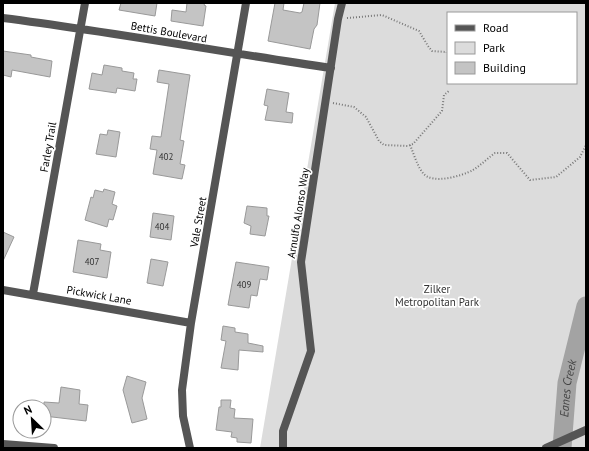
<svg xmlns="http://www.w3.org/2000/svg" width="589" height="451" viewBox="0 0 589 451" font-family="'PT Sans',sans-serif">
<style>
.green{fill:#dcdcdc;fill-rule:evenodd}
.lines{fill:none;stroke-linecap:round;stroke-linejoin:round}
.river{stroke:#a3a3a3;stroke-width:19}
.building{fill:#c4c4c4;stroke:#999}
.path{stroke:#777;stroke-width:2;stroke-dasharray:1 2;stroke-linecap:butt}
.minor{stroke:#555;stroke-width:8}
.tertiary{stroke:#555;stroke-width:8}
.labels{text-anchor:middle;stroke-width:3.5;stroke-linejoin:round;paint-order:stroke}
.number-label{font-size:9px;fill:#313131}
.street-label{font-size:11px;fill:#000;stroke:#fff}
.park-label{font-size:11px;fill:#333;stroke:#fff}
.water-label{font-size:12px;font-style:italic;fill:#444;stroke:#fff}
</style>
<rect width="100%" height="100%" fill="#fff"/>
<path class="green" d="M335 3H586V448H260ZM448 13H576V83H448Z"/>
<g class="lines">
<path class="river" id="s1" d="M562 448 567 383 586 306"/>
</g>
<path class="building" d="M121 3H157L155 16 119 10Z
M187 3H205L204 5 206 6 203 26 171 21 172 10 186 12Z
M275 3H284L283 10 300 13 302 12 304 3H320L317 25 314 29 310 49 268 41Z
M3 51 31 55V57L52 61 50 77 12 70 11 77 3 75Z
M104 65 122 68V71L134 73 133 79H137L135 91 117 88 116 93 89 89 92 73 102 75Z
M159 70 190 75 180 140 184 141 180 164 185 165 182 179 153 174 157 150 150 149 152 136 161 137 169 84 157 82Z
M267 89 289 93 286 112 293 113 292 123 265 120 268 106 264 105Z
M108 130 120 132 116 157 96 154 100 134 107 135Z
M104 189 115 192 112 204 117 206 113 220 109 219 107 227 85 220 91 197 93 198 95 190 103 192Z
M247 206 267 208V216H269L265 236 250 234 251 226 244 223Z
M153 213 174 216 171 240 150 237Z
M3 232 14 237 3 261Z
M78 240 101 244 100 250 111 252 107 278 73 272Z
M151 259 168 262 163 286 147 283Z
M236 262 269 267 267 280 260 279 257 296 251 295 249 308 228 305Z
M223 326 235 328V332L248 334V343L263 346V352L239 350 238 370 221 368 226 341 221 340Z
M127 376 146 382 142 398 147 419 132 423 123 390Z
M61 387 80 390 79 404 88 405 86 421 44 416V402L59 403Z
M221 400H231L230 408 235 409 234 418 253 419 251 443 237 442V438L231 437 232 432 216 430 219 407H221Z"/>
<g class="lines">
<path class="path" d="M347 18 382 15 419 31 428 46 432 51 446 52V53
M333 103 354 107 366 117 379 141 384 145 408 146 413 144 442 111 444 95 450 90
M410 145C414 154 417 166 423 173 432 185 462 176 473 170 481 165 488 158 495 153H507L530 180 556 177 580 157 586 145"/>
<path class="minor" d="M3 18C113 32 222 52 331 68
M3 290 191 323
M33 294 85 3
M190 448 183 416 182 390 191 323 246 3
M283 448V431L311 351 301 262 338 19 342 3"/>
<path class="tertiary" d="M3 444 54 448
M546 448 586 430"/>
</g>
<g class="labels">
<g class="number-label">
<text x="166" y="160">402</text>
<text x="162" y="230">404</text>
<text x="92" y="265">407</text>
<text x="244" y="288">409</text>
</g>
<g class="street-label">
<text transform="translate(169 32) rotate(10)" y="4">Bettis Boulevard</text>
<text transform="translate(48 147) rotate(-80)" y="4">Farley Trail</text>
<text transform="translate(298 213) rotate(-81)" y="4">Arnulfo Alonso Way</text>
<text transform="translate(198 222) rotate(-80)" y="4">Vale Street</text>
<text transform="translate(99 295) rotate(10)" y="4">Pickwick Lane</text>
</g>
<g class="park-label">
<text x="437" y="293">Zilker<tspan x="437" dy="13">Metropolitan Park</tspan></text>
</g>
<g class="water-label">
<text dy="4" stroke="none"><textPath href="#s1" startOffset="60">Eanes Creek</textPath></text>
</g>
</g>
<rect width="589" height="451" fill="none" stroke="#000000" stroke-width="8"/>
<rect x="447" y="12" width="130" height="72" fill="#ffffff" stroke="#999999"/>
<rect x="455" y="25" width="20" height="6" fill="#555555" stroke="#999999"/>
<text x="483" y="32" font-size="12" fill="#000000">Road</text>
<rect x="455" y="42" width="20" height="12" fill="#dcdcdc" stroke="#999999"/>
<text x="483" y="52" font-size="12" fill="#000000">Park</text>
<rect x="455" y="62" width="20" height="12" fill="#c4c4c4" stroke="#999999"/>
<text x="483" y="72" font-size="12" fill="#000000">Building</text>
<g transform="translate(32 419) rotate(335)"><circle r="19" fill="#ffffff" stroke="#999999"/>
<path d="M0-3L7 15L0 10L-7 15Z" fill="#000000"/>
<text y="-6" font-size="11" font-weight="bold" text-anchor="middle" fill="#000000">N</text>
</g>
</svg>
